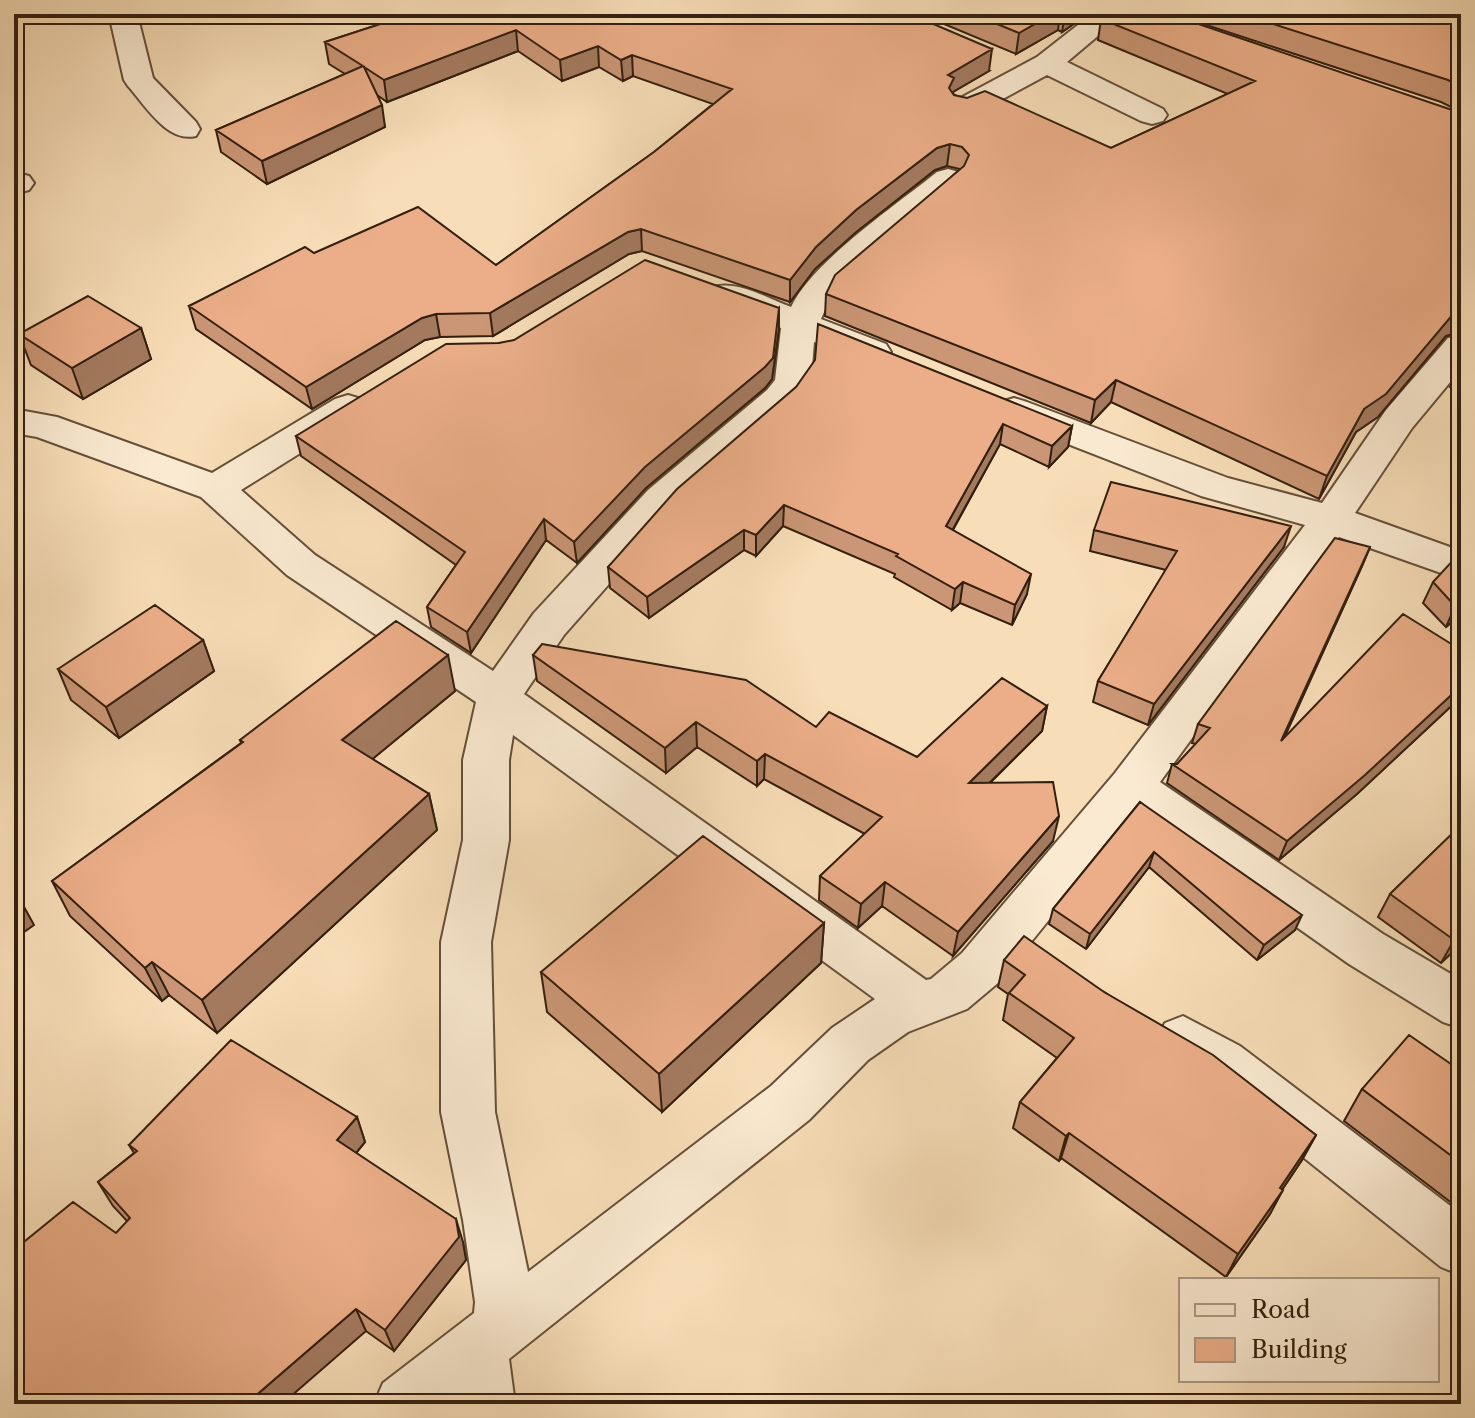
<svg xmlns="http://www.w3.org/2000/svg" width="1475" height="1418" viewBox="0 0 1475 1418" font-family="'Libre Caslon Text',serif">
<style>
.lines{fill:none;stroke-linecap:round;stroke-linejoin:round}
.minor-casing{stroke:#654f39;stroke-width:4}
.minor{fill:#faead1;fill-rule:evenodd}
.wall{fill:#ca9675;stroke:#341f0f;stroke-width:2}
.shaded-wall{fill:#a47a5f;stroke:#341f0f;stroke-width:2}
.building{fill:#ebae88;stroke:#341f0f;stroke-width:2}
</style>
<rect width="100%" height="100%" fill="#f8deb8"/>
<filter id="stains"><feTurbulence type="fractalNoise" baseFrequency=".0025" numOctaves="4"/><feColorMatrix values="0 0 0 0 .2 0 0 0 0 .09 0 0 0 0 .02 0 0 0 .5 -.17"/></filter>
<radialGradient id="worn" r=".72"><stop offset=".6" stop-color="#630" stop-opacity="0"/><stop offset="1" stop-color="#630" stop-opacity=".3"/></radialGradient>
<g class="lines">
<g class="minor-casing">
<path id="minor" d="M109 14H137L153 78 196 122 200 129 196 136C167 143 146 106 128 86L124 80Z
M1092 14H1124L1067 62 1163 109 1167 115 1163 121 1152 124 1141 121 1047 75 975 114 964 117 953 114 949 108 953 102 1037 57Z
M948 169 959 172 964 179 959 186 831 296 821 319 886 344 891 352 886 360C861 366 837 350 814 342L811 381 793 406 676 508 564 635 524 694 926 980 931 979 962 953 1115 773 1305 525 1201 496 1001 418 995 410 1001 402 1014 398 1027 402 1228 478 1322 503 1386 410 1448 338 1461 335V369L1412 428 1355 513 1461 551V580L1339 537 1160 782 1383 934 1461 980V1028L1443 1022 1349 964 1135 813 998 983 967 1009 908 1032 868 1060 809 1120 509 1359 515 1404H455V1401L452 1404H374L383 1383 474 1313 475 1302 463 1220 441 1112V942L463 840V760L476 702 287 575 201 497 37 437 14 433V409L57 417 212 473 335 399 348 395 361 399 367 407 361 415 241 490 315 555 493 671 534 613 648 490 767 390 775 380 781 328 713 301 708 294 713 287C738 280 767 298 791 307 812 262 896 205 937 172ZM513 735 875 999 832 1028 771 1086 528 1272 495 1112 491 942 509 840V760Z
M18 173 29 176 34 183 29 190 14 194V174Z
M1183 1016 1240 1046 1461 1214V1275L1441 1267 1204 1078 1165 1055 1157 1039 1165 1023Z"/>
</g>
<use href="#minor" class="minor"/>
</g>
<path class="wall" d="M411 14 989 71 953 92 954 95 1111 148 1228 94 1098 40 1101 19 1461 113V333L1446 336 1378 417 1356 432 1319 499 1111 402 1091 423 825 316 826 294 960 169 947 166 935 170 855 233 815 269 790 302 642 251 629 254 493 336 440 337 425 340 312 409 196 329 189 306 314 253 496 265 654 152 713 104 633 76 623 81 599 67 562 81 518 51 387 102 377 95 385 127 267 184 221 152 216 130 345 74 329 64 325 42Z
M920 14H1088L1062 32 1058 30 1016 54Z
M1173 14H1461V112L1441 102Z
M141 328 151 359 83 399 31 365 19 334Z
M779 329 772 379 765 388 646 488 577 563 546 540 471 653 431 627 427 607 456 565 301 456 296 436 499 343Z
M1461 362V392L1450 387Z
M796 387 1072 426 1068 447 1049 467 1000 444 953 530 1027 594 1012 625 960 603 952 610 894 577 895 574 783 526 756 556 744 550 649 618 610 588 608 567Z
M1094 530 1284 547 1148 725 1093 702 1098 681 1166 570 1090 551Z
M1370 547 1362 566 1284 738 1461 650V697L1357 794 1279 860 1167 783 1172 764H1177L1196 744 1192 743 1198 724Z
M1461 558V614L1446 627 1423 603 1433 582Z
M203 640 214 671 119 738 71 700 58 669Z
M533 655 816 727 917 757 1047 706 1042 731 990 783 1053 841 953 956 882 906 858 928 819 900 820 876 865 834 764 779 757 786 697 747 666 773 537 681Z
M455 691 372 759 429 794 437 830 217 1033 169 995 162 1001 70 916 52 881 241 743 240 740Z
M1140 802 1295 930 1257 960 1149 867 1086 949 1049 924 1053 909Z
M1461 825V944L1441 963 1378 917 1390 894Z
M824 923 821 963 662 1112 547 1012 541 972Z
M1004 960 1104 992 1316 1135 1302 1160 1282 1190 1270 1214 1226 1277 1061 1158 1059 1161 1013 1128 1020 1102 1057 1058 1003 1020 1008 994 998 987Z
M1461 1071V1210L1344 1121 1362 1089Z
M357 1117 365 1142 356 1153 463 1242 466 1260 394 1351 366 1331 127 1221 113 1206 98 1182 134 1153 129 1145Z"/>
<path class="shaded-wall" d="M1052 14H1060L1058 30 1016 54 1019 33Z
M1065 14H1088L1062 32Z
M516 30 518 51 387 102 384 80Z
M598 46 599 67 562 81 560 60Z
M992 49 989 71 953 92 946 110 948 75Z
M632 55 633 76 623 81 621 60Z
M382 105 385 127 267 184 262 161Z
M950 144 947 166 935 170 855 233 815 269 790 302V280L816 247 856 210 937 148Z
M641 229 642 251 629 254 493 336 490 313 628 232Z
M779 308V329L772 379 765 388 646 488 577 563 574 542Z
M1461 312 1460 332 1446 336 1378 417 1356 432 1319 499 1327 476 1364 409 1454 313Z
M436 314 440 337 425 340 312 409 306 387 422 318Z
M141 328 151 359 83 399 72 368Z
M1116 380 1111 402 1091 423 1095 400Z
M1003 424 1000 444 943 547 946 526Z
M1072 426 1068 447 1049 467 1052 446Z
M784 505 783 526 756 556V535Z
M544 519 546 540 471 653 467 632Z
M1291 526 1284 547 1148 725 1154 704Z
M744 530V550L649 618 647 597Z
M1370 547 1362 566 1274 760 1281 741Z
M1031 574 1027 594 1012 625 1015 605Z
M963 582 960 603 952 610 955 589Z
M1461 601V614L1446 627 1455 606Z
M203 640 214 671 119 738 106 707Z
M448 655 455 691 352 776 342 740Z
M1461 686V697L1357 794 1279 860 1287 841Z
M1047 706 1042 731 965 807 969 783Z
M696 722 697 747 666 773 665 748Z
M765 754 764 779 757 786V761Z
M429 794 437 830 217 1033 202 1000Z
M1059 816 1053 841 953 956 958 932Z
M1154 852 1149 867 1086 949 1090 934Z
M885 882 882 906 858 928 861 904Z
M18 896 34 925 14 939V899Z
M1302 915 1295 930 1257 960 1264 945Z
M824 923 821 963 662 1112 659 1074Z
M1461 933V944L1441 963 1454 940Z
M152 962 169 995 162 1001 145 968Z
M357 1117 365 1142 347 1164 337 1140Z
M1069 1133 1061 1158 1059 1161 1066 1136Z
M1316 1135 1302 1160 1267 1212 1280 1188Z
M1283 1190 1270 1214 1226 1277 1238 1254Z
M456 1219 463 1242 466 1260 394 1351 385 1330Z
M356 1309 366 1331 282 1404H246Z"/>
<path class="building" d="M411 14H910L992 49 948 75 954 78 949 88 954 95 967 98 985 91 1111 148 1255 81 1101 19 1107 14H1169L1461 113V312L1454 313 1386 394 1364 409 1327 476 1116 380 1095 400 826 294 835 275 964 166 969 155 962 147 950 144 937 148 856 210 816 247 790 280 641 229 628 232 490 313 436 314 422 318 306 387 189 306 305 247 314 253 418 207 496 265 654 152 732 89 632 55 621 60 598 46 560 60 516 30 384 80 364 67 382 105 262 161 216 130 363 66 325 42Z
M973 14H1052L1019 33Z
M1242 14H1461V87L1448 80Z
M645 260 779 308 773 358 765 367 645 467 574 542 544 519 467 632 427 607 465 552 296 436 446 344 499 343 514 340Z
M88 296 141 328 72 368 19 334Z
M818 324 1072 426 1052 446 1003 424 946 526 1031 574 1015 605 963 582 955 589 896 556 898 554 784 505 756 535 744 530 647 597 608 567 677 489 796 387 815 360Z
M1111 482 1291 526 1154 704 1098 681 1177 551 1094 530Z
M1335 538 1370 547 1281 741 1403 614 1461 650V686L1365 775 1287 841 1172 764H1177L1210 728 1198 724Z
M1456 557 1461 558V601L1455 606 1433 582Z
M155 605 203 640 106 707 58 669Z
M396 621 448 655 342 740 429 794 202 1000 152 962 145 968 52 881 243 742 240 740Z
M542 644 746 680 816 727 829 712 917 757 1002 678 1047 706 969 783 1053 782 1059 816 958 932 885 882 861 904 820 876 882 817 765 754 757 761 696 722 665 748 533 655Z
M1140 802 1302 915 1264 945 1154 852 1090 934 1053 909Z
M1461 825V933L1454 940 1390 894Z
M703 836 824 923 659 1074 541 972Z
M1024 936 1104 992 1213 1055 1316 1135 1280 1188 1283 1190 1238 1254 1069 1133 1066 1136 1020 1102 1074 1038 1009 993 1025 975 1004 960Z
M1409 1035 1461 1071V1163L1362 1089Z
M231 1040 357 1117 337 1140 456 1219 459 1237 385 1330 356 1309 246 1404H14V1250L73 1202 116 1233 130 1218 98 1182 137 1151 129 1145Z"/>
<rect width="1475" height="1418" fill="none" stroke="#f8deb8" stroke-width="48"/>
<rect x="16" y="16" width="1443" height="1386" fill="none" stroke="#341f0f" stroke-width="4"/>
<rect x="24" y="24" width="1427" height="1370" fill="none" stroke="#341f0f" stroke-width="2"/>
<rect x="1179" y="1278" width="260" height="104" fill="#faead1" stroke="#ab9983" stroke-width="2"/>
<rect x="1195" y="1304" width="40" height="12" fill="#faead1" stroke="#ab9983" stroke-width="2"/>
<text x="1251" y="1318" font-size="24" fill="#341f0f">Road</text>
<rect x="1195" y="1338" width="40" height="24" fill="#ebae88" stroke="#ab9983" stroke-width="2"/>
<text x="1251" y="1358" font-size="24" fill="#341f0f">Building</text>
<rect width="100%" height="100%" filter="url(#stains)"/>
<rect width="100%" height="100%" fill="url(#worn)"/>
</svg>
